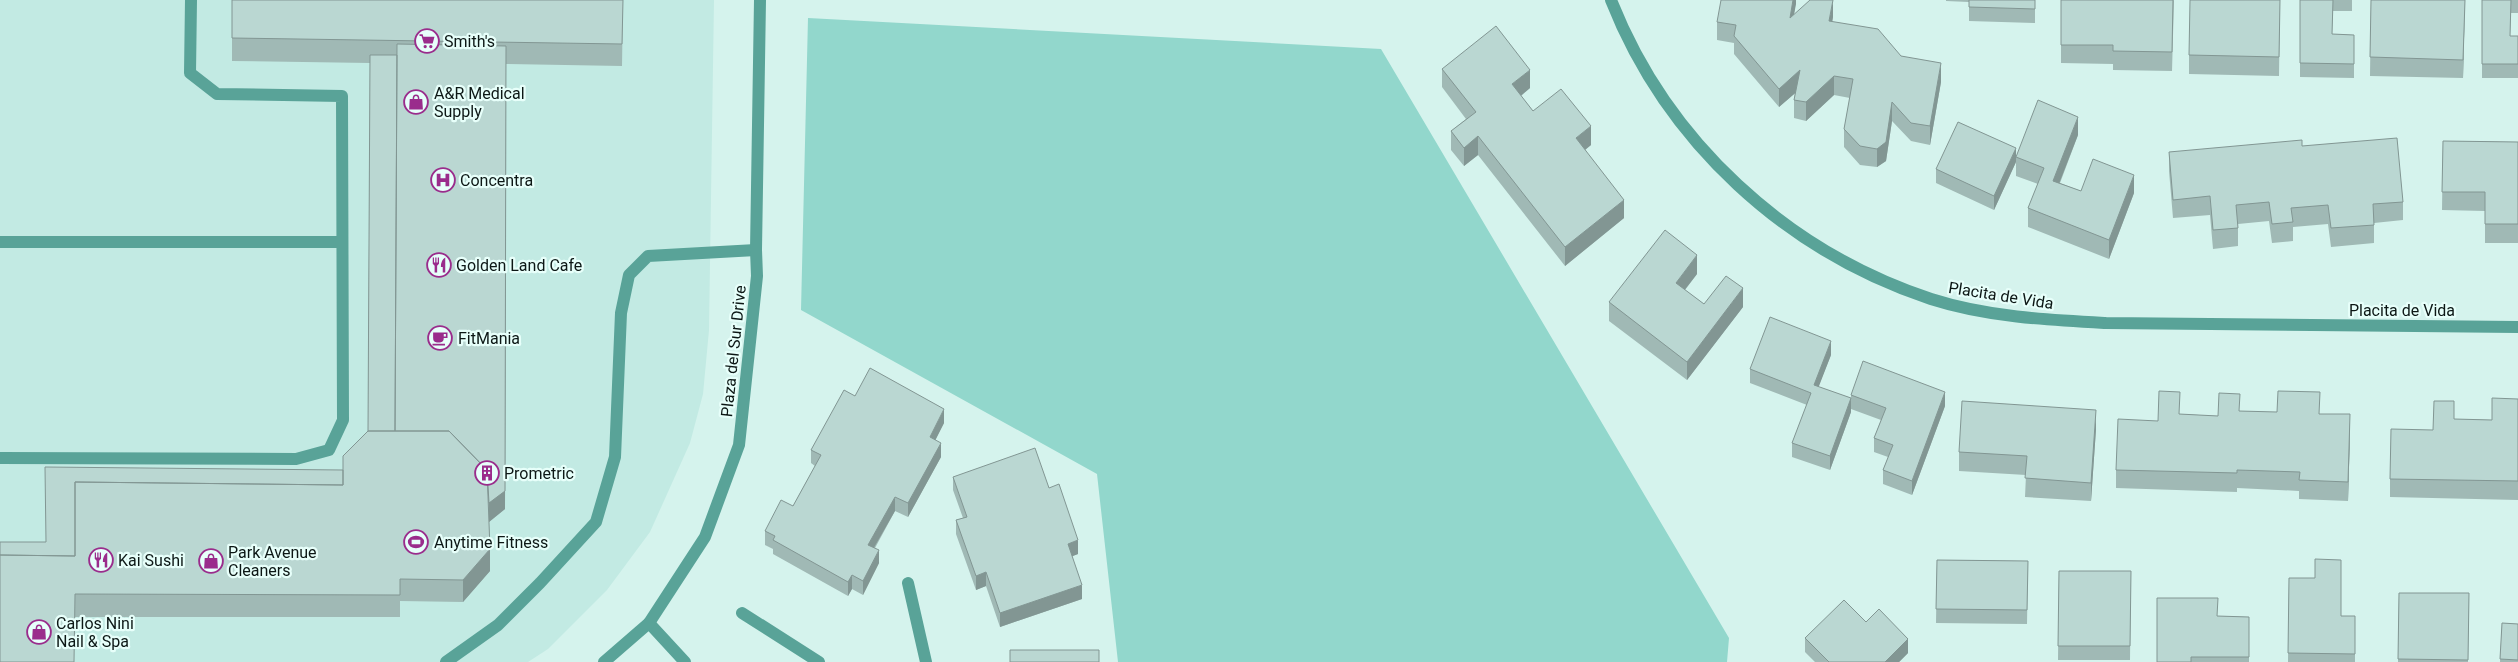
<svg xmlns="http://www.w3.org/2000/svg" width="2518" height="662" viewBox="0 0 2518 662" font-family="Roboto,sans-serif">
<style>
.built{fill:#c2eae3}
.green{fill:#92d7cc}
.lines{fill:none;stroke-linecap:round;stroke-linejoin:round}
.service{stroke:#59a398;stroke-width:12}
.minor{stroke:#59a398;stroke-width:12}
.wall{fill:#a0b9b5}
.shaded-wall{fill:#829693}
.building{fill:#bad7d2;stroke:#829693}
.labels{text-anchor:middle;stroke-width:4.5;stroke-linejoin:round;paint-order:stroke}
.poi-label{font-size:16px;fill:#0c1715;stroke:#e7fffa;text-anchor:start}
.street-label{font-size:16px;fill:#0c1715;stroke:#e7fffa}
</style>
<rect width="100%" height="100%" fill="#d5f3ed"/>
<path class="built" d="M0 0H714L709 330 703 394 690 443 650 532 607 590 548 649 528 662H0Z"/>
<path class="green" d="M808 18 1381 49 1729 638 1727 662H1118L1097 474 801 310Z"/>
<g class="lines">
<path class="service" d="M0 242H342
M0 458 296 459 329 450 343 420 342 96 217 94 190 73 191 0
M908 583 926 662
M742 613 819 662
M649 623 685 662
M446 662 498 625 540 583 596 522 615 457 621 313 629 275 648 256 756 250"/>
<path class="minor" d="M1611 0C1667 142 1786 251 1931 299 1987 317 2048 320 2106 323L2518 327
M604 662 649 623 705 537 739 445 757 276 756 250 760 0"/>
</g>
<path class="wall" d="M232 0H623L622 66 506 64 505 509 489 522 490 571 463 602 400 601V617H75L46 542 343 470 368 431 370 63 232 61Z
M1796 0 1794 14 1833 17 1832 22 1901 56 1941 82 1930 145 1911 141 1892 121 1886 161 1877 167 1860 165 1844 147V129L1850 98 1834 95 1806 121 1794 118V100L1795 93 1779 107 1734 54V43L1717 40V22Z
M1946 0H2035V23L1969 21V2L1946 1Z
M2174 0 2172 71 2113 70V64L2061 63V45Z
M2280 0 2279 76 2189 74V55Z
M2300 0H2352V11H2333L2332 34 2354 35V78L2300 77Z
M2371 0H2465L2463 78 2370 76Z
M2482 0H2518V13H2511L2510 36H2518V78H2482Z
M1442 69 1530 88 1521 96 1533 111 1591 145 1585 150 1624 218 1565 266 1478 155 1464 166 1451 150V131L1466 119 1442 87Z
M2078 135 2060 183 2081 191 2134 193 2109 259 2028 227V208L2038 184 2016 176V157Z
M2443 141 2518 142V243H2485V211L2442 210Z
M2302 146 2403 202V220L2374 223V243L2331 247 2328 224 2293 227V241L2272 243 2269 221 2238 224V246L2213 249 2210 215 2173 218 2169 171V152Z
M2016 162 1994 210 1936 183V169Z
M1697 274 1685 290 1704 304 1743 307 1687 380 1609 321V302Z
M1831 355 1818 387 1851 398V395L1945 406 1912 495 1883 484V470L1888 457 1874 452V438L1881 420 1851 409V412L1830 470 1792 457V443L1807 405 1750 383V369Z
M855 396 944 423 935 440 941 457 908 517 895 511 875 548 879 563 863 595 852 589 848 596 773 554V549L765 545V531L793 506 815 466 811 463V450Z
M2518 399V500L2390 497V479L2433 430 2454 419 2492 420Z
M2240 411 2320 414 2350 433 2348 501 2299 499V491L2237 488V492L2116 488V470L2158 421 2180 414 2218 416Z
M2096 429 2091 501 2025 497 2026 475 1959 471V452Z
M953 477 1049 488 1078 554 1072 556 1082 599 1000 627 986 586 976 590 956 534V520L963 518 953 490Z
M1937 560 2028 561 2027 624 1936 623Z
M2059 571H2131L2130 660H2058Z
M2289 578 2341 616H2355V662H2288Z
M2399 593H2469L2468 662H2398Z
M2218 616 2249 617V662H2157Z
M1866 622 1908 653 1899 662H1815L1805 652V638Z
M2502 623 2518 624V662H2500Z"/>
<path class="shaded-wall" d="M1793 0H1796V4L1790 36V18Z
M1833 0V17L1829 40V21Z
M2465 0 2463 78V60Z
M1941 63V82L1930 145V126Z
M506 65 505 509 489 522V503Z
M1530 70V88L1512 103V84Z
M1800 70V89L1779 107V89Z
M1834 76V95L1806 121V102Z
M1892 102V121L1886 161 1877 167V149Z
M2078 117V135L2053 199V181Z
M1591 126V145L1576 157V138Z
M1478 136V155L1464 166V148Z
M2016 148V162L1994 210V196Z
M2134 175V193L2109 259V240Z
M1624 200V218L1565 266V247Z
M1697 255V274L1676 301V283Z
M1743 288V307L1687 380V362Z
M1831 341V355L1814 399V385Z
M1945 392V406L1912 495V481Z
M1851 398V412L1830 470V456Z
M944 409V423L930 451V437Z
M2096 410V429L2091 501V483Z
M2350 414V433L2348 501V482Z
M941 443V457L908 517V503Z
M895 497V511L868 558V545Z
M1078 540V554L1068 558V544Z
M490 549V571L463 602V580Z
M879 550V563L863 595V581Z
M986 572V586L976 590V576Z
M852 575V589L848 596V582Z
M1082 585V599L1000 627V613Z
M1908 639V653L1899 662H1885Z"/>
<path class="building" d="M232 0H623L622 44 232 38Z
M1721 0H1793L1790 18 1810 0H1833L1829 21 1878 29 1901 56 1941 63 1930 126 1911 123 1892 102 1886 142 1877 149 1860 146 1844 129 1853 79 1834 76 1806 102 1794 100 1800 70 1779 89 1734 36 1736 25 1717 22Z
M1969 0H2035V9L1969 7Z
M2061 0H2173L2172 52 2113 51V45H2061Z
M2190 0H2280L2279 57 2189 55Z
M2300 0H2333L2332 34 2354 35V64L2300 63Z
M2371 0H2465L2463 60 2370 57Z
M2482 0H2511L2510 36H2518V64H2482Z
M1496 26 1530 70 1512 84 1533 111 1561 89 1591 126 1576 138 1624 200 1565 247 1478 136 1464 148 1451 131 1476 112 1442 69Z
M397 44 506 46 505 491 489 503 487 470 449 431H395Z
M370 55H397L395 431H368Z
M2038 100 2078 117 2053 181 2081 191 2093 159 2134 175 2109 240 2028 208 2044 168 2016 157Z
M1958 122 2016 148 1994 196 1936 169Z
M2397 138 2403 202 2373 204 2374 225 2331 228 2328 205 2291 208 2293 222 2272 224 2269 202 2236 205 2238 228 2213 230 2210 196 2173 200 2169 152 2302 140V146Z
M2443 141 2518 142V224H2485V192H2442Z
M1665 230 1697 255 1676 283 1704 304 1726 276 1743 288 1687 362 1609 302Z
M1770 317 1831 341 1814 385 1851 398 1830 456 1792 443 1811 393 1750 369Z
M1863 361 1945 392 1912 481 1883 470 1893 445 1874 438 1886 408 1851 395Z
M870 368 944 409 930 437 941 443 908 503 895 497 868 545 879 550 863 581 852 575 848 582 773 540 775 536 765 531 781 500 793 506 821 455 811 450 844 390 855 396Z
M2159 391 2180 392 2179 414 2218 416 2219 393 2240 394 2239 411 2277 412 2278 391 2320 392 2319 414H2350L2348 482 2299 480 2300 472 2237 470V473L2116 470 2118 419 2158 421Z
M2492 398 2518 399V481L2390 479 2391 429 2433 430 2434 401H2454V419L2492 420Z
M1962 401 2096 410 2091 483 2025 478 2027 456 1959 452Z
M368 431H449L487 470 490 549 463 580 400 579V595L75 594 74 662H0V555L75 556V482L343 485V456Z
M1035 448 1049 488 1059 484 1078 540 1068 544 1082 585 1000 613 986 572 976 576 956 520 967 517 953 477Z
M45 467 343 470V485L75 482V556L0 555V542H46Z
M2315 559 2341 560V616H2355V654L2288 653 2289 578H2315Z
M1937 560 2028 561 2027 610 1936 609Z
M2059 571H2131L2130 646H2058Z
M2399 593H2469L2468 660 2398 659Z
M2157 598H2218L2217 616 2249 617V657H2191V662H2157Z
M1844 600 1866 622 1879 609 1908 639 1885 662H1829L1805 638Z
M2502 623 2518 624V660L2500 659Z
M1010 650H1099V662H1010Z"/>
<defs>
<g id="supermarket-ring" transform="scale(1.25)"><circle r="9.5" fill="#e7fffa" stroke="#9a2c8c" stroke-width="1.5"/><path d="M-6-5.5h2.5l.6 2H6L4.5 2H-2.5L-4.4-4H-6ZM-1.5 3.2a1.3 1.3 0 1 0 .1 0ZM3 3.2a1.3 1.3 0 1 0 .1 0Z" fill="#9a2c8c"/></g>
<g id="shop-ring" transform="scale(1.25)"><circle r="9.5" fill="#e7fffa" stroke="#9a2c8c" stroke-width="1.5"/><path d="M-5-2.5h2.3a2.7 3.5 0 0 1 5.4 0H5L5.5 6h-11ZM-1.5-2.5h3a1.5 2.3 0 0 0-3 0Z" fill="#9a2c8c"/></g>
<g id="hospital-ring" transform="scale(1.25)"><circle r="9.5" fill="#e7fffa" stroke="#9a2c8c" stroke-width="1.5"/><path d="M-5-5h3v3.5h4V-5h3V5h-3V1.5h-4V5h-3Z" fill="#9a2c8c"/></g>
<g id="restaurant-ring" transform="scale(1.25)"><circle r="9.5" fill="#e7fffa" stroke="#9a2c8c" stroke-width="1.5"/><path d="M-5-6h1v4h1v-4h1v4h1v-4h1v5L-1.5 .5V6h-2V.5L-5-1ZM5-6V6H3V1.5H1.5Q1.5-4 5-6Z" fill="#9a2c8c"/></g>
<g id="cafe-ring" transform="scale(1.25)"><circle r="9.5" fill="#e7fffa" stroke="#9a2c8c" stroke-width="1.5"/><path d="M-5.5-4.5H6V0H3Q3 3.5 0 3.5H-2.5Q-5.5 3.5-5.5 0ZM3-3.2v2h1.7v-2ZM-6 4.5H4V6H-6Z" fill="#9a2c8c"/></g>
<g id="building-ring" transform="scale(1.25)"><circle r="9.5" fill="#e7fffa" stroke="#9a2c8c" stroke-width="1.5"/><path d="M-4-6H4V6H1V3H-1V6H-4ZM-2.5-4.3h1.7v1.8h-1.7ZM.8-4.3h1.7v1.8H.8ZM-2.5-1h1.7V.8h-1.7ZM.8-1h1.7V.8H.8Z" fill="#9a2c8c"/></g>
<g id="stadium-ring" transform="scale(1.25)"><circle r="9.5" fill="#e7fffa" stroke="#9a2c8c" stroke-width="1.5"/><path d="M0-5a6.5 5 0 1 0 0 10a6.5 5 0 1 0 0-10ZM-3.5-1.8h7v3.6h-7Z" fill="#9a2c8c"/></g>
</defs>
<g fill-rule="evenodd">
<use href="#supermarket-ring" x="427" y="41"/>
<use href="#shop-ring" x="416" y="102"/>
<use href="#hospital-ring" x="443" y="180"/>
<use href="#restaurant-ring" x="439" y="265"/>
<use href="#cafe-ring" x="440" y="338"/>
<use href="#building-ring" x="487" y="473"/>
<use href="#stadium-ring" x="416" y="542"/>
<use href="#restaurant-ring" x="101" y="560"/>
<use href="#shop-ring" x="211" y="561"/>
<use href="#shop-ring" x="39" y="632"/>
</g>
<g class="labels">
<g class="poi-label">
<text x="444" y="47">Smith's</text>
<text x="434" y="99">A&amp;R Medical<tspan x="434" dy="18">Supply</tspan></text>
<text x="460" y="186">Concentra</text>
<text x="456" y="271">Golden Land Cafe</text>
<text x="458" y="344">FitMania</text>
<text x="504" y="479">Prometric</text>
<text x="434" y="548">Anytime Fitness</text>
<text x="228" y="558">Park Avenue<tspan x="228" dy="18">Cleaners</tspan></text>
<text x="118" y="566">Kai Sushi</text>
<text x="56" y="629">Carlos Nini<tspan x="56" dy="18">Nail &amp; Spa</tspan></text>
</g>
<g class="street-label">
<text transform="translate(2001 295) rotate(9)" y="6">Placita de Vida</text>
<text x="2402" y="316">Placita de Vida</text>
<text transform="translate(733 351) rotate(-84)" y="6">Plaza del Sur Drive</text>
</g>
</g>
</svg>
